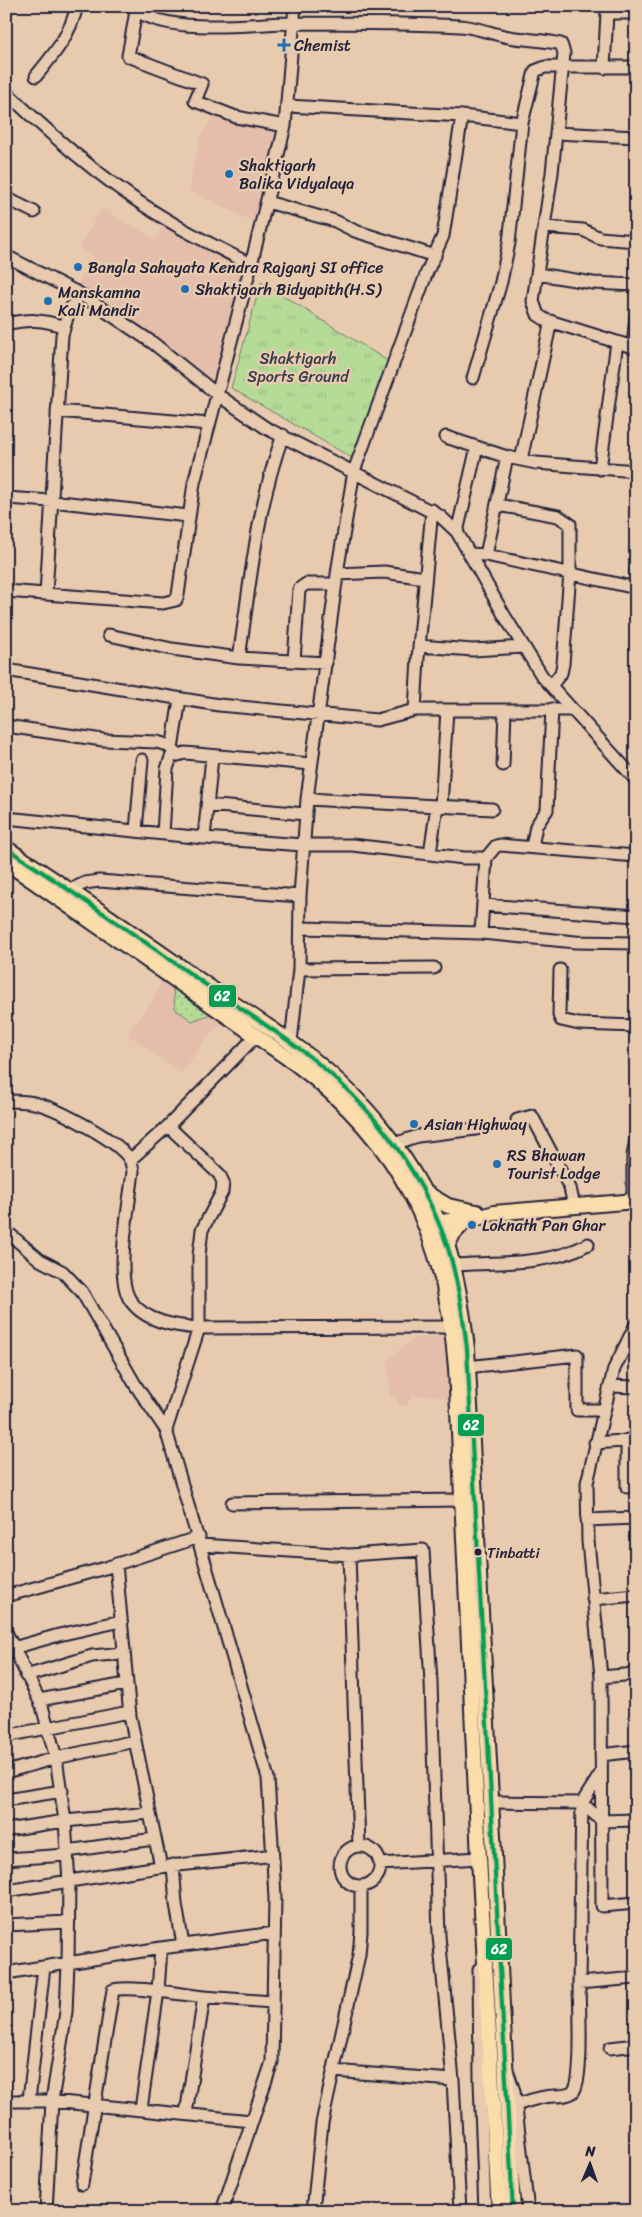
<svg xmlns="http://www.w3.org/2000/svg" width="642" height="2217" viewBox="0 0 642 2217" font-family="Sriracha,sans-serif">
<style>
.built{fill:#e4beaa}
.grass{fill:url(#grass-dots);stroke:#6c7e69}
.park{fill:url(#park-tufts);stroke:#6c7e69}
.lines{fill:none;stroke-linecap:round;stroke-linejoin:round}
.minor-casing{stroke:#22223b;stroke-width:15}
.major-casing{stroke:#22223b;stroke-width:18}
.minor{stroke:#e8cbaf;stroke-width:11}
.major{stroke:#faddab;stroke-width:14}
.bus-1-casing{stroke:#e8cbaf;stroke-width:8}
.bus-1{stroke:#029f50;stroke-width:4}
.poi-dot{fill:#1f6fb2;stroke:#e8cbaf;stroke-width:2}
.bus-dot{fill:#22223b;stroke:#e8cbaf;stroke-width:2}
.labels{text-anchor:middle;stroke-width:5;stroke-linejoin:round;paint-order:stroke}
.bus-label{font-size:15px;fill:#22223b;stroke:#e8cbaf;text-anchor:start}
.poi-label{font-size:16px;fill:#22223b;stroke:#e8cbaf;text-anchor:start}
.park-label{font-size:16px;fill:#383e49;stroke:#e8cbaf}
.line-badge{stroke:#e8cbaf;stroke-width:2}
.badge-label{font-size:14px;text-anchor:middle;font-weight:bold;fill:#fff}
</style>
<defs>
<pattern id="grass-dots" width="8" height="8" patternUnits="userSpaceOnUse" patternTransform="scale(1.25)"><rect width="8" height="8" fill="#b5db97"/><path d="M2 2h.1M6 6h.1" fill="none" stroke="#9bbc83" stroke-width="1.8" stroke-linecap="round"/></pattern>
<pattern id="park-tufts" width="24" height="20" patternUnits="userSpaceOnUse" patternTransform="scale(1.25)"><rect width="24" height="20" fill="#b5db97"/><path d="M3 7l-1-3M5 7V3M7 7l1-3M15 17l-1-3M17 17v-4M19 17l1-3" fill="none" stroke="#9bbc83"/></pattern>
</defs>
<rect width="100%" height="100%" fill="#e8cbaf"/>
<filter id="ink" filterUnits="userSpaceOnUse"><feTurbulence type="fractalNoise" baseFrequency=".02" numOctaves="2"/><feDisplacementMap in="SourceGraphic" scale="10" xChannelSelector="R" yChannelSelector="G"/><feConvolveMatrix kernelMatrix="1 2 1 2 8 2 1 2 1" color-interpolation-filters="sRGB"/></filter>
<g filter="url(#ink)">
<path class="built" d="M215 113 277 127 254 222 188 190 200 137Z
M101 208 156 239 164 223 247 268 212 379 115 315 116 310 76 287 94 256 79 248Z
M161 980 222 1022 211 1033 181 1073 127 1034 154 998Z
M444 1336 450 1400 437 1396H411L410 1401 405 1406H401L397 1403V1396H390L388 1359 415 1337Z"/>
<path class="grass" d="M173 988 211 1014 192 1021 175 1009Z"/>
<path class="park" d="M261 282 388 361 354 459 231 388Z"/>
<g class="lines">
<g class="minor-casing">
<path id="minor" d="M130 6C167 37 247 23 293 23 348 23 405 23 460 26 477 27 492 34 509 37 526 40 544 40 561 44L564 53 552 173 533 301 538 315 546 320 636 348
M136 11 128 56 202 84 195 101 236 117 285 126
M604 68 607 13H636
M36 76C55 53 70 35 77 6
M6 92C57 141 113 189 174 224 199 239 226 251 251 265
M288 106 462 116 522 123
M556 133 636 137
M6 198 34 212
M267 202 335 221 355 231 435 256
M544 227 583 230 600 238 636 241
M6 256 80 294 153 343 218 395 266 428 440 516 457 532 504 615 542 676 636 780
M538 274 593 283 636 285
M6 324C28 319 43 319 64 327
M633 347 636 315
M473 378 501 282 509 243 522 123 535 71 545 67H636
M57 411 209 424
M446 437 507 457 536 463 636 471
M521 460 551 321
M600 469 617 342
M6 498 51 501 188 516
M498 505 558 516 570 524V573L563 664 561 673 551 686
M457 532 477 447
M471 554 486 555 636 588
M486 555 507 457
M337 574 384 572 425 578
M635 588 636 570
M6 591 163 603 176 600 178 595 194 483 251 265 285 126 295 6
M46 594 62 335 69 311 80 294
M109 635 172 649 239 658 326 663
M419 646 473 650 524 647
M239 658C250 584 257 506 283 435
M294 661 299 589 306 584H336
M6 670 219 705 377 720 415 710H572
M415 710 418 658 432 510
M6 726 103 740 157 742 167 745 177 754
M172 749 180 699
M503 765 505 710
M307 799 492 809
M207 805 305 814
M441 806 447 710
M6 818 204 838 303 845H352L464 858H486
M136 831 142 760
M163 834 167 769 171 757 185 753 311 764
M204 838 212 757
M532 847 536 826 547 810 552 709
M430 853 437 806
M70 890 85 883 99 881 300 896
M483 905 636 916
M301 928 481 933 576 942 636 943
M481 933 486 858 496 846 500 845 636 856
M299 969 434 968
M560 970 559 1015 561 1020 579 1024 636 1026
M291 1042 299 969 300 896 307 799 338 567 354 471 427 272 443 236 462 116
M6 1101C16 1101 28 1101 38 1104 58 1109 121 1142 130 1160 132 1163 132 1168 133 1171 130 1202 114 1275 130 1300 145 1322 175 1326 199 1328L453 1327
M517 1120 532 1116 570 1188 574 1206
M394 1144 418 1136 476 1129
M130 1160 168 1126 256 1036
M633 1201V1156L636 1139
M6 1231 40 1260 63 1272 82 1292 136 1386 166 1430 268 1778 273 1860
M453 1265C497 1262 549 1266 588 1244
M636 1324 614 1369 587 1483 588 1541 601 1677 602 1906 636 1903
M467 1367 577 1355V1410H604
M610 1386 636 1387
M166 1430 199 1328V1255L202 1230 222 1192 223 1182 219 1174 168 1126
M627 1440V1487
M595 1443 636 1440
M232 1503 462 1500
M587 1520 636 1518
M201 1545 349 1555 423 1550 431 1682 439 1936 453 2080 460 2211
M349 1555 359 1846
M116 1564 130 1716 161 1867
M6 1596 105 1568 199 1537
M593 1599 636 1595
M6 1632 42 1706 56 1758 65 1821 69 1882 68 1963 66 2012 52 2101 46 2211
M13 1648 59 1635 121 1621
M26 1676 92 1656 123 1653
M601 1677 636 1674
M39 1700 126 1684
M6 1736 129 1712
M601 1755 636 1751
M6 1772 56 1758 135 1741
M601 1773 582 1803 579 1983 636 1978
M6 1800 62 1791
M490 1802 582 1803 602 1821 636 1820
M6 1830 65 1821 150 1813
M340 1866a20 20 0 1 1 40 0a20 20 0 1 1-40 0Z
M67 1851 154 1839
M6 1859 67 1855
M380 1864 479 1858
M173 1865 176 1904 183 1945
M6 1891 159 1867 266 1856H270L273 1860 275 1899 272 2062 222 2211
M6 1925 68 1922
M479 1969 480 2082 485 2211
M6 1973 161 1948 274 1933
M204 1997 272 2002
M610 2048 636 2045
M507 2070 514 2091 528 2211
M333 2071 453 2080
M29 2100 44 1967
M6 2101H52L251 2121
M516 2105C528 2101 541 2096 554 2096 560 2096 568 2096 573 2092 584 2081 579 2002 579 1983
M141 2109 158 1991 161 1948
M82 2184 113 1990C128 1985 185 1995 204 1997L186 2114
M313 2211 322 2123 359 1955 361 1932V1887"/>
</g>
<g class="major-casing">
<path id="major" d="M6 848C76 894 144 941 212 989 238 1007 265 1024 290 1042 361 1092 419 1163 447 1245 458 1279 463 1314 467 1349L513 2211
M6 862 295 1063C402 1143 446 1236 456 1368L479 1858 499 2211
M426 1193 448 1206 477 1212
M430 1223 478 1218 494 1213 636 1201
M447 1246 453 1234 467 1219"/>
</g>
<use href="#minor" class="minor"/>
<use href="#major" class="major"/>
<g class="bus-1-casing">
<path id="bus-1" d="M6 848C76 894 144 941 212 989 238 1007 265 1024 290 1042 361 1092 419 1163 447 1245 458 1279 463 1314 467 1349L513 2211"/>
</g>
<use href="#bus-1" class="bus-1"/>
</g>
</g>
<g class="poi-dot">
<path d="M281.5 37.5h5v5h5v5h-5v5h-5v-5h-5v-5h5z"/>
<circle cx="229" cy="174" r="5"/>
<circle cx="78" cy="267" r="5"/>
<circle cx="185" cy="289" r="5"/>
<circle cx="48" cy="301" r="5"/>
<circle cx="414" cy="1124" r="5"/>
<circle cx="497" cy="1164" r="5"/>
<circle cx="472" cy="1225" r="5"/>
</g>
<circle class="bus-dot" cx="478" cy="1552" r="4.5"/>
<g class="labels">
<g class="bus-label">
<text x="487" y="1558">Tinbatti</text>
</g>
<g class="poi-label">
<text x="294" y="51">Chemist</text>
<text x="239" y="171">Shaktigarh<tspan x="239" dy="18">Balika Vidyalaya</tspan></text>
<text x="88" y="273">Bangla Sahayata Kendra Rajganj SI office</text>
<text x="195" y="295">Shaktigarh Bidyapith(H.S)</text>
<text x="58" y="298">Manskamna<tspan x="58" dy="18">Kali Mandir</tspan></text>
<text x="424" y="1130">Asian Highway</text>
<text x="507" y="1161">RS Bhawan<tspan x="507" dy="18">Tourist Lodge</tspan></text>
<text x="482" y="1231">Loknath Pan Ghar</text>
</g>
<g class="park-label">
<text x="298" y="364">Shaktigarh<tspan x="298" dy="18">Sports Ground</tspan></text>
</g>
</g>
<g class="line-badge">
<rect x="208" y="984" width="29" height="24" rx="5" fill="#029f50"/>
<rect x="457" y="1413" width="28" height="24" rx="5" fill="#029f50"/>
<rect x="485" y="1937" width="28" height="24" rx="5" fill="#029f50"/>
</g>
<g class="badge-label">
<text x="222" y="1001">62</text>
<text x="471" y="1430">62</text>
<text x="499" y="1954">62</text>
</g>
<rect width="642" height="2217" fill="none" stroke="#e8cbaf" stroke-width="25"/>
<rect x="12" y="12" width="617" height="2192" fill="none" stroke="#22223b" stroke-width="2" filter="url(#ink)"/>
<g transform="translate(590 2164) rotate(2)" stroke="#e8cbaf" stroke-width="4" paint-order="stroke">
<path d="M0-4L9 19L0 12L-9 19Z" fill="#22223b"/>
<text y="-8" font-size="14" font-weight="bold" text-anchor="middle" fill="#22223b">N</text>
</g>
</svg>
